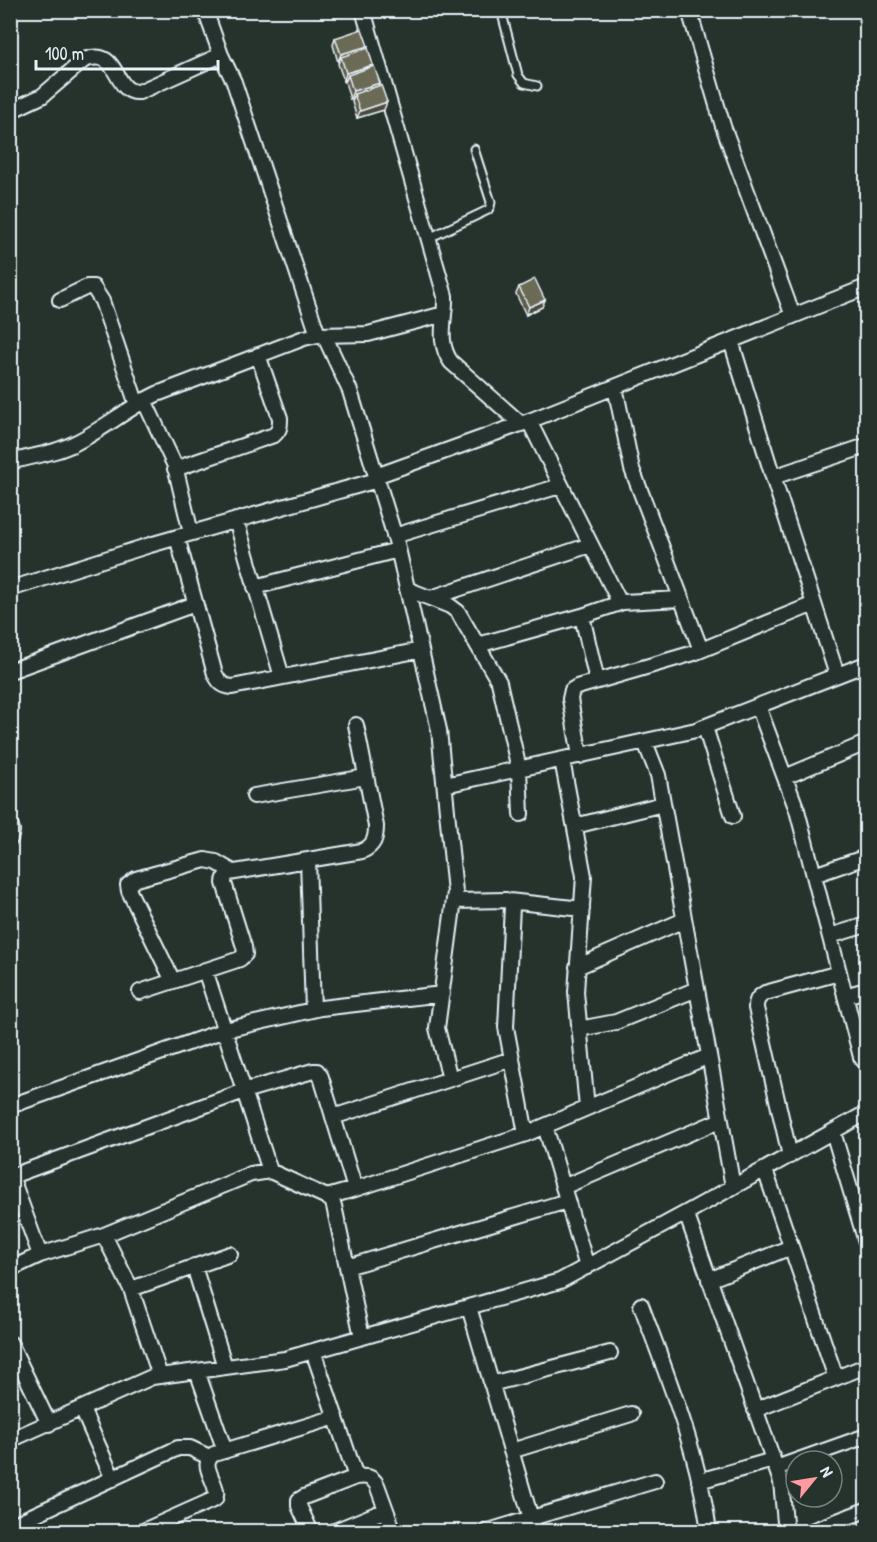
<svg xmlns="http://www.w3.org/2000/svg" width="877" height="1542" viewBox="0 0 877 1542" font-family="'Patrick Hand',sans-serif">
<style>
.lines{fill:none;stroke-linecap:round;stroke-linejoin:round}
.service-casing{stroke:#e8f1f8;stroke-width:11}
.minor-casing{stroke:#e8f1f8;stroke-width:18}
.service{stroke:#26332d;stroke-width:7}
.minor{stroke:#26332d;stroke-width:14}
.wall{fill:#5b5b49;stroke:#e8f1f8;stroke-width:1.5}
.shaded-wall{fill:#4a4a3c;stroke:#e8f1f8;stroke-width:1.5}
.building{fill:#6a6a55;stroke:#e8f1f8;stroke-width:1.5}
</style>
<rect width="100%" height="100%" fill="#26332d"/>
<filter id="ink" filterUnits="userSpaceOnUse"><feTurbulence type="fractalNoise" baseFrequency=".0167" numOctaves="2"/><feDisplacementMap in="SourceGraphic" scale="12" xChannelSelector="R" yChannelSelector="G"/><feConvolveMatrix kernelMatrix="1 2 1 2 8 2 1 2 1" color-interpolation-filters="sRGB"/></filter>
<g filter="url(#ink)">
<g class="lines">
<g class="service-casing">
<path id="service" d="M501 10 518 75 524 83 537 86
M429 238 488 210 490 207 491 202 474 149"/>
</g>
<g class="minor-casing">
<path id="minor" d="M205 10 221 55 234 82 318 335
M363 10 445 296C446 318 436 341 451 362L521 424
M689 10 723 126 793 316
M10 111 42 96 84 60C121 46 112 94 139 92L221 55
M60 300 87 287H93L102 301 137 405
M324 335 350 391 397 544 439 730 455 892 437 1028 450 1079
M731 341 773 477 837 675
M615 387 632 469 701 650
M144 400 175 466 191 533
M529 421 620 603
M10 462C32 456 57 453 77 442 105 428 129 407 157 394L304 338 318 335 368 334 444 314
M175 469 274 435C280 430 280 426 280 418L258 355
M376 476 529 421 866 287
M773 477 866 446
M236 520 282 677
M394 536 560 486
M177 537 215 674C219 682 222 686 232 687L421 650
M255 587 398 550
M10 589 150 545 377 480
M407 589 450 606 458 612 499 682 519 769 521 814
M431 598 590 545
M582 616 597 681
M478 645 582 616 623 602 680 599
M10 671 195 604
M758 706 797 810 861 1057 866 1064
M705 727 733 816
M645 742 658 775 733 1187
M580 756 570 699 572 690 577 687 694 653 814 604
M562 760 584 876 576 992 587 1108
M785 777 866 743
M445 785 696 730 866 664
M254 796 366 777
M10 824 12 831 10 839
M575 826 663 804
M308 860 313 1010
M814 875 866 857
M455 901 506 900 509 901 512 906 506 1027 526 1134
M509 901 582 909
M830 936 866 925
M577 967 684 920
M205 970 270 1171
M173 981 129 891 128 885 136 879 205 860 216 862 233 872
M140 992 240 959 245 954 244 947 224 883C224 878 225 876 229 873L362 851C374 846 376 838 376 826L356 725
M845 996 866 990
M579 1029 616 1022 697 989
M10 1106 225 1030 321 1008 442 994
M333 1117 512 1059
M545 1126 587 1267
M833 1132 866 1242
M790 1156 756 1008C756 1000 758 997 765 993L839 973
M765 1170 836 1378
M10 1173 40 1255
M12 1176 244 1091 313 1071H317L321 1077 355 1189
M563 1187 721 1120
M327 1197 355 1189 526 1134 709 1056
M686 1213 781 1482 786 1532
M104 1235 131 1289 160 1376
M194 1266 225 1367
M347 1267 567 1201
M10 1269 40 1255 104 1235 251 1174 270 1171 327 1197 332 1201 334 1206 362 1337
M709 1280 791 1247
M131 1289 230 1254
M641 1305C668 1378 699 1454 709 1532
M469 1307 535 1532
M10 1343 49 1424
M313 1351 356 1477
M197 1371 225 1451
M491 1384 610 1353
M82 1409 113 1479
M755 1410 866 1366
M10 1440 152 1377 285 1359 560 1281 686 1213 866 1113
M511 1451 631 1414
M776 1468 866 1436
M699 1481 773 1460
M10 1526 178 1448H190L209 1457
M141 1532 215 1499C222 1485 196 1465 214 1454L336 1417
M311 1532 299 1506V1500L304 1497 356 1477C366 1476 372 1476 377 1485L394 1532
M332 1532 386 1510
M485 1532 655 1481
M809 1532 866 1510"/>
</g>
<use href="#service" class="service"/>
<use href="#minor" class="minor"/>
</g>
<path class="wall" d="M335 38 367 48 378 86 384 110 357 118 352 102 353 98 350 99 345 82 346 80 344 81 338 64 339 61 338 62 333 45Z
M519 287 542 307 526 315 516 294Z"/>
<path class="shaded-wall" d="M368 46 365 53 341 57 339 61 338 62 341 54Z
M373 65 371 72 348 75 346 80 344 81 346 73Z
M380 83 377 90 354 94 353 98 350 99 353 91Z
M387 102 384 110 357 118 360 111Z
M545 300 542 307 526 315 529 307Z"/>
<path class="building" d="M362 29 368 46 341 54 335 38Z
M368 48 373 65 346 73 341 57Z
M374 66 380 83 353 91 348 75Z
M381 85 387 102 360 111 354 94Z
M535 279 545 300 529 307 519 287Z"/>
</g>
<rect width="877" height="1542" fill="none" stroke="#26332d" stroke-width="36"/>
<rect x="18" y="18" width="841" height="1506" fill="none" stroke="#e8f1f8" stroke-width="2" filter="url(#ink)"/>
<g transform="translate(814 1479) rotate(60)"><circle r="28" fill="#26332d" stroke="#747f7e" stroke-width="1.5"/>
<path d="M0-4.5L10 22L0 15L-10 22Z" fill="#ff9aa2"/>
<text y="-9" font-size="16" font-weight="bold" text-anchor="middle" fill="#e8f1f8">N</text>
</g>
<path d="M36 60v9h182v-9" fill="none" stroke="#e8f1f8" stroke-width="3"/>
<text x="45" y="60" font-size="18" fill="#e8f1f8" stroke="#26332d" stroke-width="4.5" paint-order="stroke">100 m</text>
</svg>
